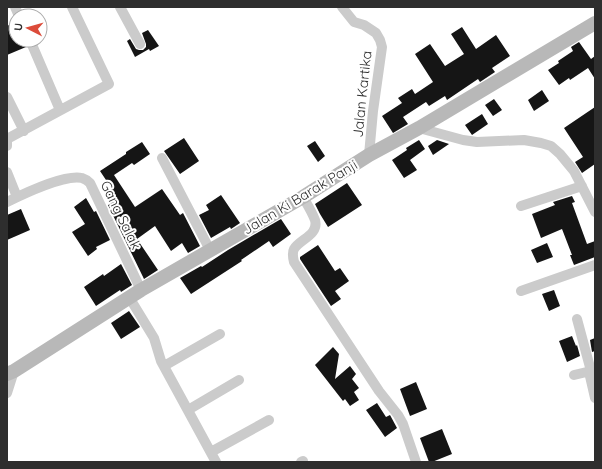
<svg xmlns="http://www.w3.org/2000/svg" width="602" height="469" viewBox="0 0 602 469" font-family="Quicksand,sans-serif">
<style>
.building{fill:#151515}
.lines{fill:none;stroke-linecap:round;stroke-linejoin:round}
.street{stroke:#cbcbcb;stroke-width:10}
.secondary{stroke:#b8b8b8;stroke-width:14}
.labels{text-anchor:middle;stroke-width:4;stroke-linejoin:round;paint-order:stroke}
.street-label{font-size:14px;fill:#2e2e2e;stroke:#fff}
</style>
<rect width="100%" height="100%" fill="#fff"/>
<path class="building" d="M16 22V40H24L26 47 7 55V26Z
M462 27 476 49 496 35 510 56 492 68 495 72 480 82 478 79 447 100 445 96 429 106 426 102 403 117 408 124 393 133 382 116 402 103 398 98 412 89 415 94 433 82 415 54 430 44 445 66 464 54 451 34Z
M148 30 159 46 150 51 149 49 135 57 127 41 130 39 136 49 139 50H143L146 47V44L142 33Z
M579 42 591 59 595 56V79L588 68 570 80 569 78 559 85 548 70 559 63 558 61 573 51 571 47Z
M542 90 549 101 534 111 528 100Z
M494 99 502 110 493 116 485 105Z
M595 107V164L582 173 575 162 583 157 564 128Z
M482 114 488 124 472 135 465 125Z
M184 138 199 161 180 174 164 151Z
M419 140 425 149 410 160 417 170 404 178 392 160 407 150 406 148Z
M437 140 449 144 433 155 428 146Z
M315 141 325 156 318 162 307 146Z
M142 142 150 154 134 165 132 163 114 175 135 207 162 189 180 215 183 213 200 246 188 253 182 243 171 251 155 226 137 239 158 270 144 279 108 205 111 204 104 194 112 189 100 171 126 154V152Z
M347 183 362 205 328 227 320 214 315 204Z
M221 195 240 223 231 229 230 227 211 238 199 215 209 210 206 205Z
M572 196 575 202 572 203 587 244 595 241V257L574 265 570 255H572L562 229 541 238 532 214 555 205 553 202Z
M86 198 94 212 96 211 110 240 96 247 97 249 88 256 72 232 85 224 74 207Z
M21 209 30 230 7 240V215Z
M281 219 291 234 273 247 269 241 241 260 242 261 191 294 180 278 201 266 202 267 228 250Z
M547 243 553 257 537 263 531 250Z
M318 245 335 271 340 268 349 281 335 291 341 299 331 306 300 259V257Z
M121 264 132 285 121 292 120 290 96 306 84 287 103 274 104 276Z
M554 290 560 306 549 311 542 294Z
M129 311 140 327 121 339 111 323Z
M572 336 576 346 577 345 580 356 567 362 559 341Z
M595 338V351L592 352 590 340Z
M333 347 339 354 335 379 350 366 356 374 352 379 359 388 354 392 359 400 350 406 345 399 343 401 315 365Z
M416 382 427 409 410 416 400 389Z
M377 403 386 417 390 415 397 428 385 437 366 410Z
M442 429 452 454 432 462H429L420 438Z"/>
<g class="lines">
<path class="street" d="M15 7 19 16
M120 7 140 44
M342 7 354 22 364 25 376 33 380 40 382 47 373 111 369 155
M30 40 60 110
M7 97 24 131
M419 128 463 140 477 142 524 140 541 143 551 146 560 154 574 171 595 212
M7 146V139L109 84 72 7
M162 158 210 250
M7 172 17 197
M303 197C307 204 312 212 315 220 319 235 300 239 294 249 292 253 293 258 294 262L379 391 398 415 403 424 416 462
M7 202C23 194 65 174 82 178 85 179 88 181 90 183L141 290
M521 206 582 186
M521 291 595 265
M129 297 154 338 161 361 216 462
M577 319 591 371
M164 366 220 334
M589 372 595 398
M574 375 595 370
M7 393 14 371
M188 410 239 380
M211 452 269 420
M301 462 303 461"/>
<path class="secondary" d="M7 374 14 371 141 290 303 197 369 155 419 128 595 23"/>
</g>
<g class="labels">
<g class="street-label">
<text transform="translate(362 94) rotate(-84)" y="5">Jalan Kartika</text>
<text transform="translate(300 197) rotate(-31)" y="5">Jalan Ki Barak Panji</text>
<text transform="translate(121 215) rotate(64)" y="5">Gang Salak</text>
</g>
</g>
<rect width="602" height="469" fill="none" stroke="#2e2e2e" stroke-width="16"/>
<g transform="translate(28 28) rotate(276)"><circle r="19" fill="#ffffff" stroke="#ababab"/>
<path d="M0-3L7 15L0 10L-7 15Z" fill="#dc4b3a"/>
<text y="-6" font-size="11" font-weight="bold" text-anchor="middle" fill="#2e2e2e">U</text>
</g>
</svg>
